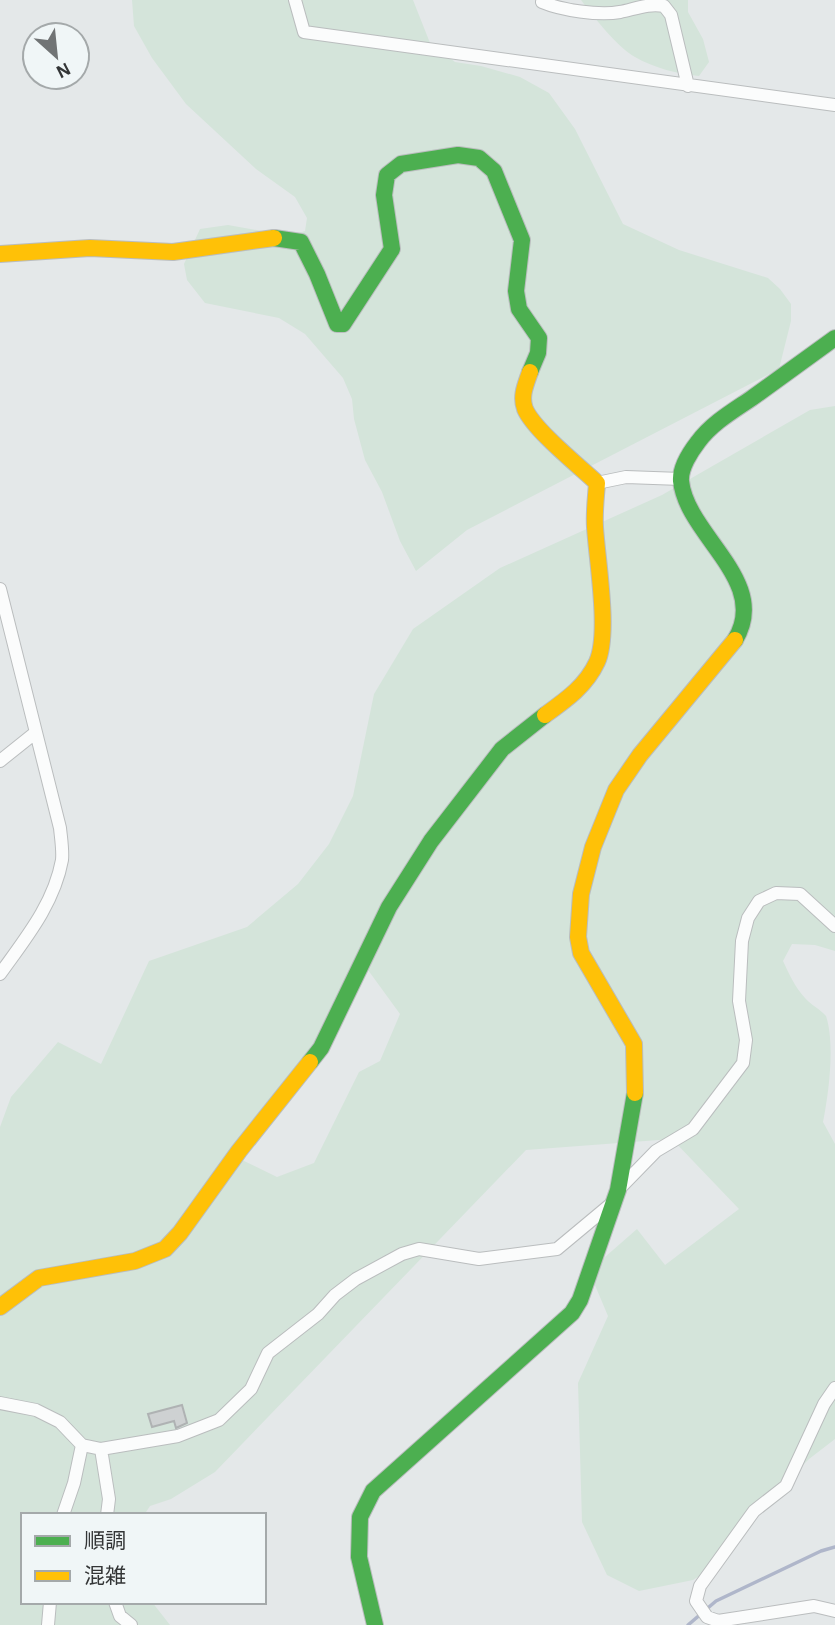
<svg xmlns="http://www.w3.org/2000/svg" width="835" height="1625" viewBox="0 0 835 1625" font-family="'Alegreya Sans','Noto Sans JP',sans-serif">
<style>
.green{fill:#d4e4da;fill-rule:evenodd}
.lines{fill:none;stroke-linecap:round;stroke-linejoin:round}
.stream{stroke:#afb6ca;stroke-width:3.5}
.building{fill:#ced1d2;stroke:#afb2b3;stroke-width:2}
.street-casing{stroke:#babdbe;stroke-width:14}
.fast-casing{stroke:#babdbe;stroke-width:18}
.slow-casing{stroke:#babdbe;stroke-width:18}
.street{stroke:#fbfcfc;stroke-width:12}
.fast{stroke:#4caf50;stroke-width:16}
.slow{stroke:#ffc107;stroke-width:16}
</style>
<rect width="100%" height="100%" fill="#e4e8e9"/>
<path class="green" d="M132 0H413L430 43 455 62 481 66 520 77 549 93 575 129 623 224 679 250 768 278 780 289 791 304V321L779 369 467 530 416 571 400 541 382 492 365 460 354 419 352 399 343 378 305 334 279 318 205 303 187 280 184 264 200 229 228 225 290 236 305 231 307 218 295 197 256 169 186 104 152 58 134 26Z
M581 0H688V12L703 39 709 62 699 76C678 74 654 68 635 57 618 48 593 16 581 0Z
M835 406V951L815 945 792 944 783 961C789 974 795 987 805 998 811 1005 820 1009 826 1016 835 1043 829 1092 823 1122L835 1144V1439L809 1459 756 1512 717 1565 693 1580 639 1591 607 1575 582 1522 578 1383 608 1316 589 1271 637 1229 665 1265 739 1209 672 1139 526 1150 215 1472 171 1499 150 1506 144 1515H23V1602H152L170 1625H0V1127L11 1097 58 1042 101 1064 149 961 247 927 298 884 329 844 353 796 374 694 413 629 500 568 662 495 810 410ZM368 970 400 1014 380 1061 359 1072 314 1163 277 1177 238 1158Z"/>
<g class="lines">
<path class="stream" d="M688 1625 716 1601 821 1551 835 1547"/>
</g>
<path class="building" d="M182 1405 187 1423 176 1428 174 1421 152 1427 148 1414Z"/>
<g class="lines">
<g class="street-casing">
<path id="street" d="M295 0 304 32 835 105
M543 0 542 2C561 10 599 16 620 12 635 9 649 3 664 6L671 15 688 86
M597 483 626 477 681 479
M0 589 60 828C61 838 63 850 62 860 54 904 25 939 0 974
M0 761 35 733
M618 1190 656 1151 693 1129 743 1063 746 1040 739 1001 742 941 748 918 759 901 776 893 800 894 835 926
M835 1388 824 1404 786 1486 754 1511 700 1586 696 1601 707 1617 718 1621 814 1606 835 1611
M0 1403 36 1410 60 1422 82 1445 101 1449 178 1436 219 1420 251 1389 268 1353 318 1314 335 1295 356 1279 402 1254 419 1249 479 1259 557 1249 611 1204
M101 1449 109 1499 107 1515
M63 1515 74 1483 82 1445
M115 1602 120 1616 131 1625
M48 1625 50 1602"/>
</g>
<g class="fast-casing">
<path id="fast" d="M274 238 301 242 317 274 337 324H343L392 249 384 195 387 175 401 164 458 155 479 158 494 171 522 240 516 291 519 309 539 338 538 353 530 372
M735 640C771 581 687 536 681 481 680 468 691 451 698 442 712 423 733 411 752 398 780 378 807 358 835 338
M310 1062 321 1048 389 907 431 841 502 749 545 715
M375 1625 359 1557 360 1517 373 1491 572 1313 580 1300 618 1190 635 1093"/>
</g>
<g class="slow-casing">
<path id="slow" d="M0 254 90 248 173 252 274 238
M530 372C526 384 520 396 525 409 534 430 579 466 597 483 596 497 594 512 595 527 597 560 610 634 597 662 586 686 566 700 545 715
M635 1093 634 1044 581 953 578 937 581 894 593 847 616 790 640 755 735 640
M0 1307 39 1278 135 1261 165 1249 180 1233 239 1151 310 1062"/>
</g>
<use href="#street" class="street"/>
<use href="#fast" class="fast"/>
<use href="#slow" class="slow"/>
</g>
<rect x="21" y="1513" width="245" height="91" fill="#f0f6f7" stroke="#a4a9aa" stroke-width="2"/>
<rect x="35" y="1536" width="35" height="10" fill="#4caf50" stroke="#a4a9aa" stroke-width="2"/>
<text x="84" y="1548" font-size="21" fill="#333536">順調</text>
<rect x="35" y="1571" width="35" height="10" fill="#ffc107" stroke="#a4a9aa" stroke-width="2"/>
<text x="84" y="1583" font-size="21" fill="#333536">混雑</text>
<g transform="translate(56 56) rotate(153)"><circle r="33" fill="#f0f6f7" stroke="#a4a9aa" stroke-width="2"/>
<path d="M0-5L12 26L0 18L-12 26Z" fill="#717475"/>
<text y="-10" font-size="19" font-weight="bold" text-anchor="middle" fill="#333536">N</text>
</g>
</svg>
